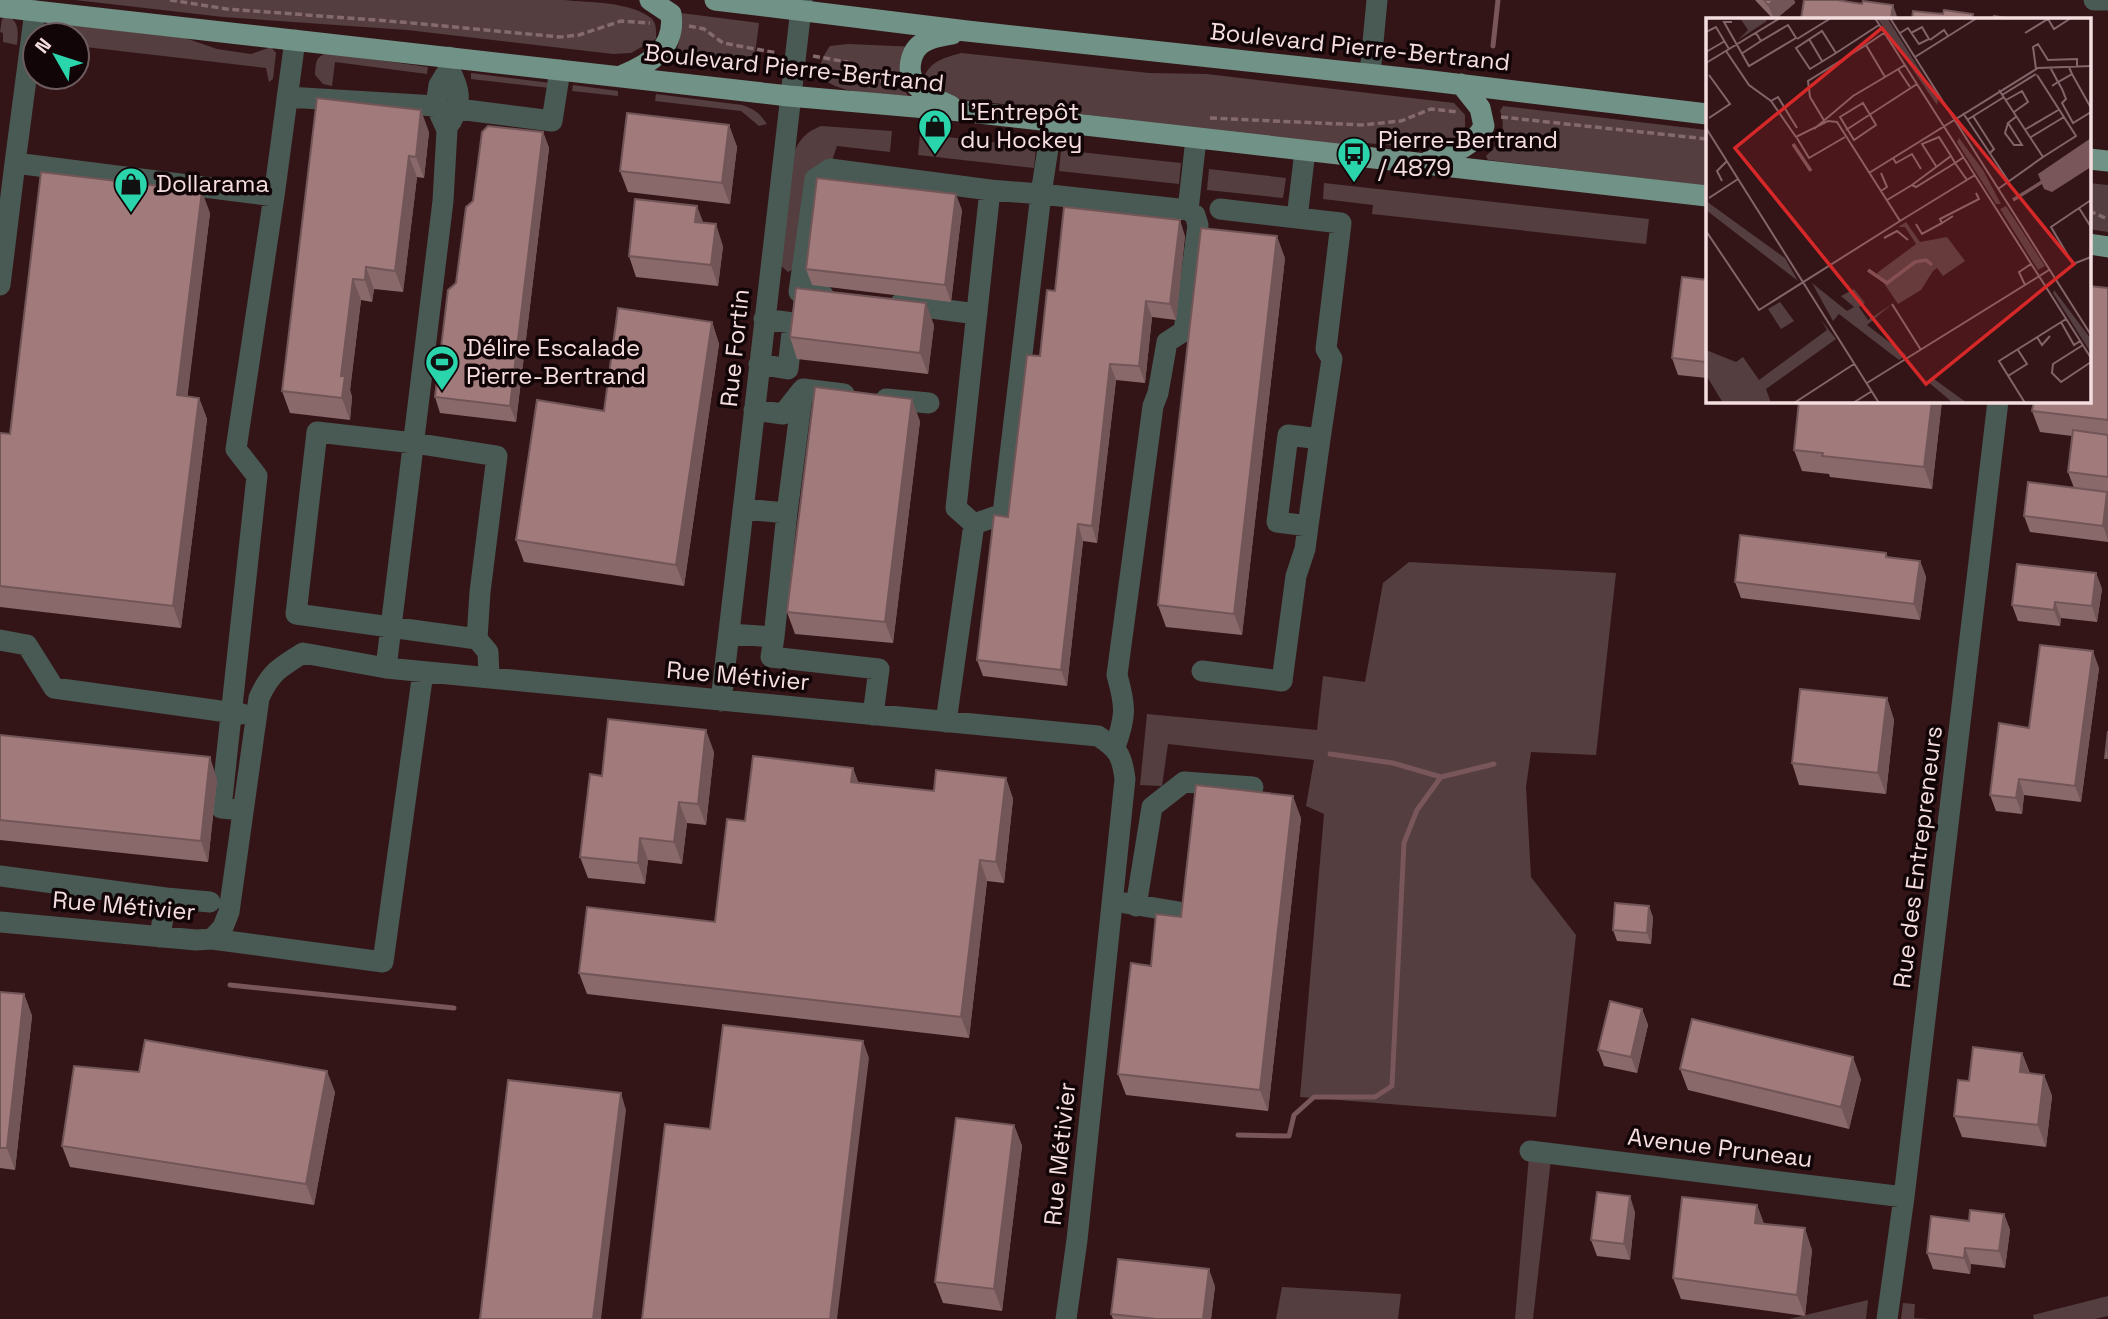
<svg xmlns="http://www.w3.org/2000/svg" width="2108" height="1319" viewBox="0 0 2108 1319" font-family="'Space Grotesk',sans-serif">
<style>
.green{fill:#543e3f}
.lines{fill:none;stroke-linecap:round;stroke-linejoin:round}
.stream{stroke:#785659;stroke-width:5}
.path{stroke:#856a6c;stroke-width:3.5;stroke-dasharray:7 3.5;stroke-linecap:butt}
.minor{stroke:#495953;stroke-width:21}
.major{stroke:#719387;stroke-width:21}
.wall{fill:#8a696b}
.shaded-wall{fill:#715557}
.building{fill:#a17a7c;stroke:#715557;stroke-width:2}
.labels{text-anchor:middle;stroke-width:7;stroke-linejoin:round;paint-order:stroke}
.street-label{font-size:24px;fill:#f5dee0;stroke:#120507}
.poi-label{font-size:24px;fill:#f5dee0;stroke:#120507;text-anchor:start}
.inset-river{fill:none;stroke:#785659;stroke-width:3.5}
.inset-road{fill:none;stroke:#816568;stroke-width:2}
.view{fill:#d62828;fill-opacity:0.15;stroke:#d62828;stroke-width:3.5}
.inset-edge{fill:none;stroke:#f5dee0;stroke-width:3.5}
</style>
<rect width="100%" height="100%" fill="#331518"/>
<path class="green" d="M75 0H564C590 3 629 1 651 18 657 23 656 32 656 39L631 53 613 54 407 30 223 17Z
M681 13 759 23 753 69 676 60 674 57C681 41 681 30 678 14Z
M6 16C20 20 18 33 17 45L3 42V33L0 32 2 19Z
M53 23 185 38 217 49 251 54 271 47 276 53 273 79 269 82 266 68 77 46V35H45Z
M848 44 918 47 903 64 899 80 908 96C878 93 792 97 830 46Z
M327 53 428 67 427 74 335 62 332 86 323 84 315 75C316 63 315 57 327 53Z
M961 53 1149 73 1207 74 1454 103 1465 115V128L1458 142 1443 151 1367 143 1338 146 953 98 925 81 924 76C933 60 944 58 961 53Z
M471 73 551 83 550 88 471 79Z
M573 85 618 91V96L572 91Z
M656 94 742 105C754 109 760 113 767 124L759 126 741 111 655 101Z
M1503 106 1707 130V186L1488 160 1486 156C1500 143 1507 129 1500 111Z
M821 126 892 131 890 152 837 146 795 268 788 272 780 265 792 158C798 141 804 133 821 126Z
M920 134 1036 147 1034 168 918 155Z
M1061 150 1181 163 1179 184 1059 171Z
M1209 169 1286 178 1283 198 1207 190Z
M1324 183 1649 219 1646 244 1372 214 1373 205 1323 199Z
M2089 183 2108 185V232L2089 229Z
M1409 562 1616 573 1596 755 1531 752 1526 787 1531 877 1576 935 1556 1117 1300 1097 1324 814 1306 806 1314 760 1168 744 1162 786 1140 785 1147 714 1317 730 1323 676 1365 682 1383 583Z
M1529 1156 1551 1159 1533 1319H1515Z
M1282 1287 1401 1294 1398 1319H1276Z
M2108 1296V1316L2095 1319H2034L2033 1315Z
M1868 1300 1866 1319H1789Z
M1903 1303 1915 1304 1914 1318 1929 1319H1901Z"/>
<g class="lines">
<path class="stream" d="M1493 46 1498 0
M1330 754 1393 763 1441 777
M230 985 454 1008
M1238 1135 1289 1136 1294 1115 1314 1097H1375L1392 1086 1404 843 1417 810 1441 777 1494 764"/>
<path class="path" d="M170 0 227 9 401 22 560 37 579 35 621 21 650 23
M689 26 704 29 723 43 777 53
M813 56 847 62 874 81 893 82
M1501 117 1707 139
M1210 118 1362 125 1401 121 1431 109 1459 112
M2089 211 2108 219"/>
<path class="minor" d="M2094 0H2108
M35 11 15 163 274 196 295 40
M449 69C460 89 462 101 451 122
M1370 74 1377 0
M287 97 436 106
M458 109 552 121 560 70
M1052 122 1041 194 1188 210
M990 190 1041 194 1003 514 974 524 956 508Z
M1220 209 1297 218 1305 151
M1297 218 1341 223 1326 349 1332 359 1320 439 1288 435 1277 522 1308 526 1320 439
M0 285 15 163
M823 295 799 292 815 179 830 169 990 190
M900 304 977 314
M759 364 788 369 793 323 764 319
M886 399 929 403
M754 410 783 414 802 390
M317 432 414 443 497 456 480 592 477 639 296 614Z
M743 509 787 513 803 389 844 394
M729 634 774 637 787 513
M774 637 771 657 879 669 873 715
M477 639 488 652 489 678
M0 640 27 645 54 688 242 714
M386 668 443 201 447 130 436 106 439 85 449 69V57
M1202 671 1282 681 1296 576 1305 549 1308 526
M721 701 802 0
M946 722 974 524
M1115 747C1126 716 1126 707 1117 675L1153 406 1158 393 1167 342 1184 331 1198 225 1195 215 1188 210 1196 139
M243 810 221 808 257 476 236 449 274 196
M0 876 166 898
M1125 903 1179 912
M1136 906 1152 807 1184 782 1253 787
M0 922 196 940 212 939 223 927 229 912 259 698C270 673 280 667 303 653L386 668 1098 736C1118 749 1122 755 1125 779L1077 1240 1066 1319
M160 937 166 898 210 902
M212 939 383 962 423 672
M1530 1151 1904 1197
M1887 1319 1904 1197 1998 401"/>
<path class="major" d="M715 0 967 31 1423 80 1707 114
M0 7 789 96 961 111 1707 196
M621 76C650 64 676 48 671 14L650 0
M951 106C940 101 925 95 917 86 905 73 910 50 924 42 932 37 943 36 952 34
M2089 159 2108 161
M1427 162C1449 154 1473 148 1484 126L1480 108 1461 84
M2089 244 2108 247"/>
</g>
<path class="wall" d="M1755 0H1794L1795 3 1776 19H1773Z
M317 98 429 132 424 178 417 177 403 292 374 289 372 302 361 300 350 390 352 397 350 420 290 413 282 391Z
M729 125 737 147 730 204 628 192 620 171Z
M543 132 549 148 516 422 440 413 435 397 473 201Z
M962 210 951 302 812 285 806 269Z
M210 213 187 397 199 398 207 419 181 628 0 607V433L10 434Z
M1185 236 1176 320 1152 317 1145 383 1116 380 1097 543 1083 541 1067 686 983 676 977 660 1008 517 1040 356 1055 291Z
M723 246 718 286 636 277 629 256Z
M1285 258 1242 635 1166 627 1158 605Z
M1707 280V378L1678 375 1672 358Z
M2108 288V542L2030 532 2024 516 2074 488 2068 472 2072 436 2040 432 2032 411Z
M712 322 719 344 684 586 524 562 516 540 604 411Z
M934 325 928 374 797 359 790 337Z
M1942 401 1932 489 1830 477 1829 474 1802 471 1794 450Z
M920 421 893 643 795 634 787 612Z
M1886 553 1888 557 1920 561 1926 577 1920 620 1741 598 1735 582Z
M2096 573 2102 589 2097 622 2061 618 2060 626 2018 621 2012 605Z
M2099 668 2081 802 2024 795 2022 814 1996 811 1990 795 2029 728Z
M1887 698 1894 720 1886 794 1799 785 1792 763Z
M0 735 217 779 208 862 0 840Z
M714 752 706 825 687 823 682 864 648 860 645 884 588 878 580 857 602 776Z
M853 768 858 783 934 791 1006 778 1013 799 1004 883 987 881 969 1038 587 994 579 973 715 922 745 821Z
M1301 818 1268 1111 1126 1095 1118 1074 1151 966 1181 917Z
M1653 917 1651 944 1617 941 1613 930Z
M0 992 24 994 32 1016 15 1170 0 1168Z
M1642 1009 1648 1025 1637 1073 1604 1066 1598 1050Z
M2022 1053 2030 1073 2044 1075 2052 1096 2046 1147 1962 1137 1954 1116 1969 1081Z
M1680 1069 1861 1079 1849 1129 1688 1090Z
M335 1092 314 1205 70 1167 62 1146Z
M1014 1125 1022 1146 1002 1311 943 1303 935 1282Z
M1757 1205 1764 1224 1812 1250 1805 1316 1681 1299 1673 1278Z
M1635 1212 1630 1260 1597 1256 1591 1240Z
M2004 1214 2010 1230 2005 1268 1971 1264 1970 1274 1933 1269 1927 1253Z
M1215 1286 1211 1319H1113L1111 1314Z"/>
<path class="shaded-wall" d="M1774 0H1794L1795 3 1776 19H1774L1768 5Z
M1893 5 1898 19H1891Z
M421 110 429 132 424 178 416 157Z
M729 125 737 147 730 204 722 183Z
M543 132 549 148 516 422 510 406Z
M409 156 417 177 403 292 395 271Z
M202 191 210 213 185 417 177 395Z
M956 194 962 210 951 302 945 285Z
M697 206 705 227 695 222Z
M1180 220 1185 236 1176 320 1170 304Z
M716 224 723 246 718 286 711 265Z
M1277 236 1285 258 1242 635 1234 614Z
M366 267 374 289 372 302 365 280Z
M353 279 361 300 350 390 352 397 350 420 342 398 341 376Z
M1146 301 1152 317 1145 383 1139 366Z
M926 303 934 325 928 374 920 353Z
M712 322 719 344 684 586 676 565Z
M1110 364 1116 380 1097 543 1092 526Z
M199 398 207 419 181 628 173 606Z
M912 399 920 421 893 643 885 622Z
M1932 401H1942L1932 489 1924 467Z
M2107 492 2108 495V540L2103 526Z
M1078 524 1083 541 1067 686 1061 670Z
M1920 561 1926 577 1920 620 1914 604Z
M2096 573 2102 589 2097 622 2092 606Z
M2055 602 2061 618 2060 626 2054 610Z
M2093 651 2099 668 2081 802 2075 786Z
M1887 698 1894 720 1886 794 1878 773Z
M706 730 714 752 706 825 698 804Z
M210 757 217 779 208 862 201 841Z
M853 768 861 789 851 782Z
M1006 778 1013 799 1004 883 996 862Z
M2019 779 2024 795 2022 814 2016 798Z
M1293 796 1301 818 1268 1111 1260 1090Z
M679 802 687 823 682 864 674 842Z
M640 838 648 860 645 884 638 863Z
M980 860 987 881 969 1038 961 1017Z
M1649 906 1653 917 1651 944 1647 933Z
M24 994 32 1016 15 1170 7 1148Z
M1642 1009 1648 1025 1637 1073 1631 1057Z
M863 1041 869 1058 837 1319H830Z
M2022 1053 2030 1074 2020 1072Z
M1853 1057 1861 1079 1849 1129 1841 1107Z
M327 1071 335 1092 314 1205 306 1184Z
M2044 1075 2052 1096 2046 1147 2038 1125Z
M621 1093 626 1110 601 1319H593Z
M1014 1125 1022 1146 1002 1311 994 1289Z
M1630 1196 1635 1212 1630 1260 1624 1244Z
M1757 1205 1765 1227 1755 1223Z
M2004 1214 2010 1230 2005 1268 1999 1251Z
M1805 1228 1812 1250 1805 1316 1797 1295Z
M1965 1248 1971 1264 1970 1274 1964 1258Z
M1209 1269 1215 1286 1211 1319H1203Z"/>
<path class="building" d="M1764 0H1774L1768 5Z
M1804 0H1837L1862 4 1863 1 1893 5 1891 19H1801Z
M1944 10 1973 14 1972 19H1912L1913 11 1943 14Z
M1994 16 2012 19H1994Z
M317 98 421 110 416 157 409 156 395 271 366 267 365 280 353 279 341 376H345L342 398 282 391Z
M627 113 729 125 722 183 620 171Z
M488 126 543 132 510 406 435 397 448 290 456 283 466 207 473 201 482 132Z
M41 172 202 191 177 395 199 398 173 606 0 586V433L10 434Z
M817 178 956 194 945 285 806 269Z
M635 199 697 206 695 222 716 224 711 265 629 256Z
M1064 207 1180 220 1170 304 1146 301 1139 366 1110 364 1092 526 1078 524 1061 670 977 660 994 515 1008 517 1027 355 1040 356 1047 290 1055 291Z
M1201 228 1277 236 1234 614 1158 605Z
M1682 277 1707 280V346L1705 362 1672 358Z
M2089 286 2108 288V420L2032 411 2034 401H2089Z
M796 288 926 303 920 353 790 337Z
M618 308 712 322 676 565 516 540 537 400 604 411Z
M815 387 912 399 885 622 787 612Z
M1799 401H1932L1924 467 1822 456 1823 453 1794 450Z
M2073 430 2108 435V477L2068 472Z
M2028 482 2107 492 2103 526 2024 516Z
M1740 535 1886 553V557L1920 561 1914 604 1735 582Z
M2017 564 2096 573 2092 606 2055 602 2054 610 2012 605Z
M2040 645 2093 651 2075 786 2019 779 2016 798 1990 795 1999 723 2029 728Z
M1800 689 1887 698 1878 773 1792 763Z
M608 719 706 730 698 804 679 802 674 842 640 838 638 863 580 857 590 774 602 776Z
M2108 731V758H2105Z
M0 735 210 757 201 841 0 820Z
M753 756 853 768 851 782 934 791 936 770 1006 778 996 862 980 860 961 1017 579 973 587 907 715 922 727 819 745 821Z
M1196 785 1293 796 1260 1090 1118 1074 1131 963 1151 966 1156 914 1181 917Z
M1615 903 1649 906 1647 933 1613 930Z
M0 992 24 994 7 1148H0Z
M1610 1001 1642 1009 1631 1057 1598 1050Z
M1692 1019 1853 1057 1841 1107 1680 1069Z
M723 1025 863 1041 830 1319H642L665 1124 710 1129Z
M145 1040 327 1071 306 1184 62 1146 74 1066 139 1072Z
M1973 1047 2022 1053 2020 1072 2044 1075 2038 1125 1954 1116 1958 1080 1969 1081Z
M508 1080 621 1093 593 1319H480Z
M956 1118 1014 1125 994 1289 935 1282Z
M1597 1192 1630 1196 1624 1244 1591 1240Z
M1682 1197 1757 1205 1755 1223 1805 1228 1797 1295 1673 1278Z
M1970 1210 2004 1214 1999 1251 1965 1248 1964 1258 1927 1253 1931 1216 1969 1221Z
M1118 1259 1209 1269 1203 1319H1156L1111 1314Z"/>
<defs>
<g id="shop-pin" transform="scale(1.75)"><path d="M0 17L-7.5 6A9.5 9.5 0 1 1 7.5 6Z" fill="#2ad5ac" stroke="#120507"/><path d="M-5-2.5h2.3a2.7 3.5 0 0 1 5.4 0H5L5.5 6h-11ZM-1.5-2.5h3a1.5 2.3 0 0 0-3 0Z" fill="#111"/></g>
<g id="bus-pin" transform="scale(1.75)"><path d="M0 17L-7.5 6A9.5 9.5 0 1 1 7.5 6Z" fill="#2ad5ac" stroke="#120507"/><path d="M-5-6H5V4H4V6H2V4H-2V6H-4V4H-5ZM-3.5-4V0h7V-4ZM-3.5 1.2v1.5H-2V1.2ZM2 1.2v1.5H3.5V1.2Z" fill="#111"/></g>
<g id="stadium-pin" transform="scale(1.75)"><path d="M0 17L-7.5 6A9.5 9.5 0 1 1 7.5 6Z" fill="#2ad5ac" stroke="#120507"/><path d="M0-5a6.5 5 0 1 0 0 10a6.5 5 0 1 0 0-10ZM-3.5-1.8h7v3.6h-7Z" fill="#111"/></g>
</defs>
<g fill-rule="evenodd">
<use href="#shop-pin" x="935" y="126"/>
<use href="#bus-pin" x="1354" y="154"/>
<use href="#shop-pin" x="131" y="184"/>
<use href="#stadium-pin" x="442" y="362"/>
</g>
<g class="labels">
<g class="street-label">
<text transform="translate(1360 47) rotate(6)" y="8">Boulevard Pierre-Bertrand</text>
<text transform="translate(794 68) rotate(6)" y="8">Boulevard Pierre-Bertrand</text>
<text transform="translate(735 348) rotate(-84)" y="8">Rue Fortin</text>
<text transform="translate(738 676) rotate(5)" y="8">Rue Métivier</text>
<text transform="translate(1918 857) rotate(-83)" y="8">Rue des Entrepreneurs</text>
<text transform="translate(124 906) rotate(5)" y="8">Rue Métivier</text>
<text transform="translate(1720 1148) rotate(7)" y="8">Avenue Pruneau</text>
<text transform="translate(1060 1154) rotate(-84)" y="8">Rue Métivier</text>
</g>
<g class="poi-label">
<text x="960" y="120">L'Entrepôt<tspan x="960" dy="28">du Hockey</tspan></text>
<text x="1378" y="148">Pierre-Bertrand<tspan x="1378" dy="28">/ 4879</tspan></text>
<text x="156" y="192">Dollarama</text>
<text x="466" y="356">Délire Escalade<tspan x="466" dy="28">Pierre-Bertrand</tspan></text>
</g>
</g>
<g transform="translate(1706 18)">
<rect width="385" height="385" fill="#331518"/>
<path d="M34 0H59L61 3 32 22 42 12ZM171 0 182 1 232 81 231 87ZM253 120 277 152 295 186H290L251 124ZM0 183 79 240 92 263 0 192ZM300 188 339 248 332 252 294 191ZM200 204 214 224 241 219 259 243 237 258 231 250 227 253 215 272 192 286 171 255 210 226 199 209H192ZM106 265 141 293 148 289 135 278 148 271 159 285 153 289 162 302 186 286 161 307 200 337 193 342 133 296 127 303ZM348 272 385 321V335L347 275ZM74 284 88 303 75 311 62 291ZM115 302 130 321 60 371 65 385H17L0 357V332L30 344 37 339 53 362 121 312ZM214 357 223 365 228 361 261 385H247Z" fill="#543e3f"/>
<path d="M385 120V149L346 174 338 171 332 156Z" fill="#785659"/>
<path class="inset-river" d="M87 126 105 153M307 182 336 164M162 252 181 265 209 244 220 242 226 247"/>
<path class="inset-road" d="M169 0 385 340M184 0 385 317M26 4H18L43 48 90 20 82 7 55 23 50 15M0 14 10 9 23 31M178 15 160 27 179 59 199 47M194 15 202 10 213 26 223 21 216 9 205 15M319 15 342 1 348 11 365 0M91 21 125 0M103 21 116 43M224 22 238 12 242 18M0 34 19 23M130 35 116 13 90 30 104 51 130 35 173 7M35 36 55 23M209 39 271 0M0 45 74 0M344 49 352 64 366 56 363 49M192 51 204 69M330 51 327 29 332 26 342 42 371 41V49M366 56 385 90M3 57 24 86 3 100M331 57 370 118 337 139M346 68 352 64 356 71 360 81 356 85 367 105 385 94M296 77 330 56M300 82 316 73 322 84 308 94M65 83 72 79 91 110M157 85 170 107 148 122 134 99ZM257 95 303 164M267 98 288 131 283 136M261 102 298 79M119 104 104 79 102 63 160 27M302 105 299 115 308 127H316L302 105 311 98M0 110 173 385M108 111 147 78 179 59M320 111 354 91M140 112 211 66M325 119 358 99M91 120 103 140 139 119M245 138 249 145 210 169 206 167ZM258 139 249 145 261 162M187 140 190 145 206 136 215 151M230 148 216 126 233 119 245 138M163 155 332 50 385 48M175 155 181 169 175 173M16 163 11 153 21 143M292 171 337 139 293 72M3 180 32 161M181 182 206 167M385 182 345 209 367 246 385 239M373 190 385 209M247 198 236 205 234 201 273 181 270 175M194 203 269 157M210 206 216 216 236 205M0 213 53 292 194 203 131 104 122 103 90 119 65 83 43 67 20 33M178 220 191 213 202 222M319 267 313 254 325 246M186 286 215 332M355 304 368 327 374 323M331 319 336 327 344 318M377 327 347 346 346 355 355 364 385 344M302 358 321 346 312 332M161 365 343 252M88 385 148 346M147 385 166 373M319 385 293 343 360 301"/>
<path class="view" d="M176 10 368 246 220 366 29 130Z"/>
<rect width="385" height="385" class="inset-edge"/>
</g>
<g transform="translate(56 56) rotate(309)"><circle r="33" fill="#120507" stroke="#6d5c5e" stroke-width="2"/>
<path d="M0-5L12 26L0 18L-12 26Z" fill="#2ad5ac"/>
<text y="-10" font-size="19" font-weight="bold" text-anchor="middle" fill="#f5dee0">N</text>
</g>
</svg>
